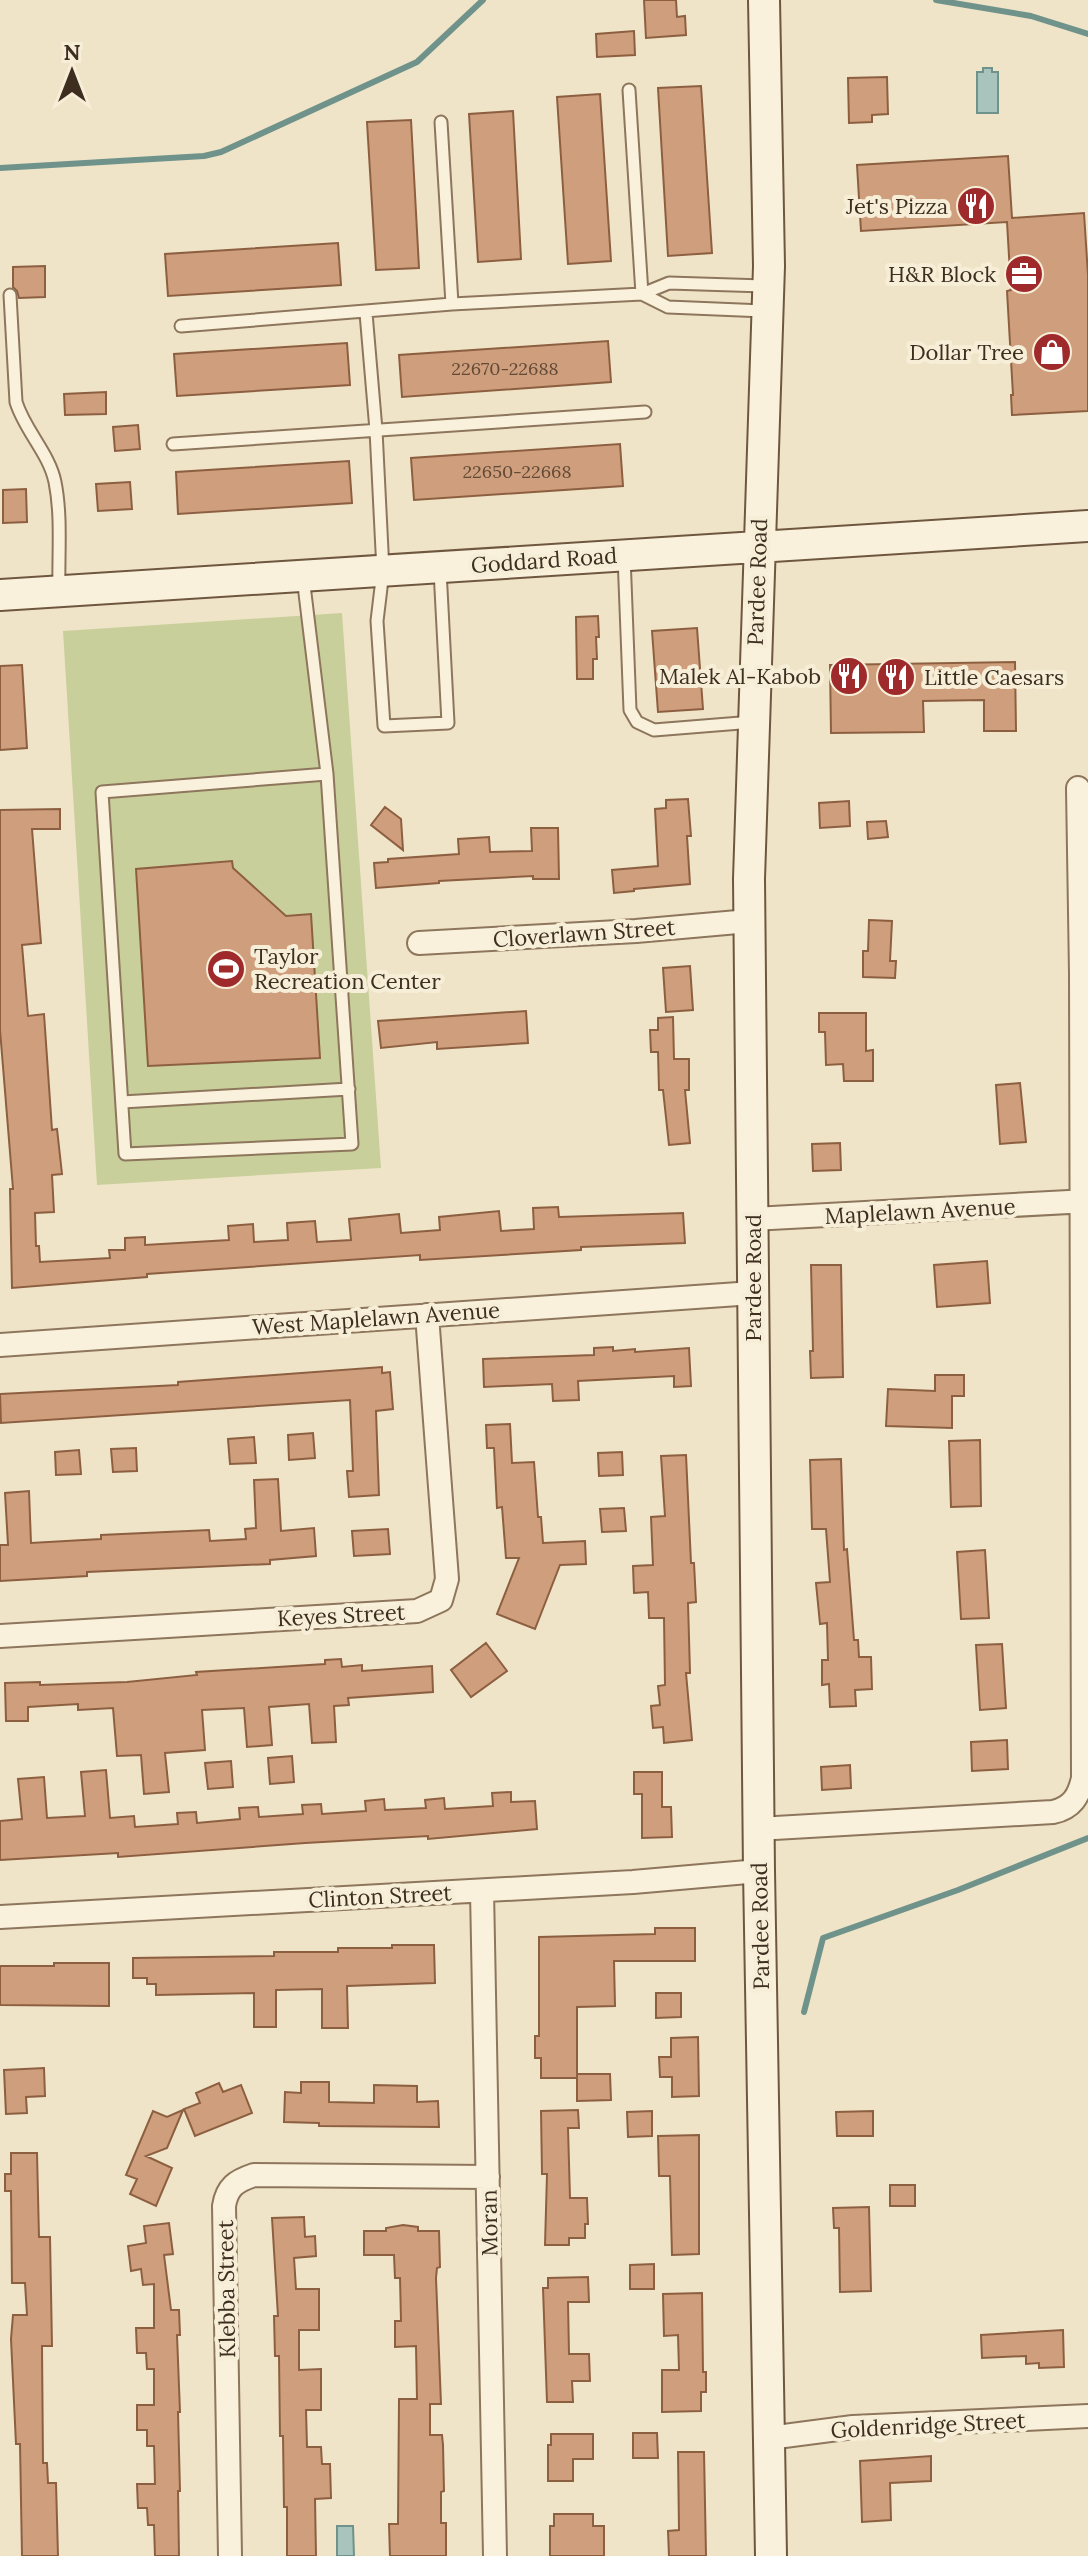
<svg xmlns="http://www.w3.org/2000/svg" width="1088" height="2556" viewBox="0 0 1088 2556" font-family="Lora,serif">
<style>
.green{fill:#c9cf9b}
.water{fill:#a9c4bc;stroke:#6f938a;stroke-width:2}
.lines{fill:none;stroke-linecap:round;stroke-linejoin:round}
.stream{stroke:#6f938a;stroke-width:6}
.building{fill:#cf9f7d;stroke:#8d5f41;stroke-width:2}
.service-casing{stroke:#8d765c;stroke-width:15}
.minor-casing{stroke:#8d765c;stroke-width:26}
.secondary-casing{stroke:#6f573f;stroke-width:34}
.service{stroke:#faf1dc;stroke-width:11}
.minor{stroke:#faf1dc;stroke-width:22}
.secondary{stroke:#faf1dc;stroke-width:30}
.labels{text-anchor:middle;stroke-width:8;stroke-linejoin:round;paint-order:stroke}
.number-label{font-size:18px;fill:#624a37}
.poi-label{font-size:22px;fill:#3d2e20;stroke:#f7eed8;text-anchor:end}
.street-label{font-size:22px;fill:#3d2e20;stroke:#f7eed8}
</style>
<rect width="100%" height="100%" fill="#f0e4c8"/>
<path class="green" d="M342 613 381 1168 97 1185 63 631Z"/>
<path class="water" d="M983 68H992V72H998V113H977V72H983Z
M337 2526H353L354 2556H337Z"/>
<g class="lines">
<path class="stream" d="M936 0 1031 16 1088 34
M0 168 204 156 221 152 417 62 483 0
M804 2012 823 1938 958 1890 1088 1838"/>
</g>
<path class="building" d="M644 0H676L677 17 685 16 686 35 646 38Z
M634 31 635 55 597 57 596 34Z
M887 77 888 114 872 115V122L849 123 848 78Z
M701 86 712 253 668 256 658 88Z
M600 94 611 261 568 264 557 97Z
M513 111 521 259 478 262 469 114Z
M411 120 419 268 376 270 367 122Z
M1008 156 1012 218 1084 213 1088 275V411L1012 415 1011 395H1013L1007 291 1011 290 1007 222 861 231 857 165Z
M338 243 341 285 168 296 165 254Z
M45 266V297L19 298 17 291 13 287V267Z
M608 341 611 382 402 397 399 355Z
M347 343 350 385 177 396 174 354Z
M106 392V414L65 415 64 394Z
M138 425 140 449 115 451 113 427Z
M620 444 623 486 414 500 411 458Z
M349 461 352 503 178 514 176 472Z
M130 482 132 509 98 511 96 484Z
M26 489 27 522 3 523V490Z
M598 616 599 637H596L597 659H593V679H577L576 617Z
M697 628 703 709 658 712 652 631Z
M1015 662 1016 731H984V700L923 701 924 732 831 733 830 665Z
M22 665 27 748 0 750V666Z
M688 799 691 836H687L690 884 634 889V891L614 893 612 870 658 866 655 809 666 808V800Z
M849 801 850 826 820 828 819 803Z
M385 807 401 819 403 850 371 825Z
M60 809V829H32L41 943 22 945 28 1016 44 1014 52 1130 57 1129 62 1174 52 1175 54 1212 35 1213 36 1246H39L40 1262 110 1258 109 1250H125V1238L145 1237V1245L229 1240 228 1226 253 1224 254 1242 288 1240 287 1223 315 1221 317 1242 351 1240 349 1219 399 1214 401 1233 440 1230 439 1217 499 1211 501 1231 534 1229 533 1208 558 1207 559 1217 683 1213 685 1243 581 1247V1250L420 1260V1255L147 1274V1277L12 1288 10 1189H13L0 1030V810Z
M886 821 888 837 868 839 867 822Z
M531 828H558L559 879H533V876L439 881V883L376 888 374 863 388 862V859L459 854 458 839 489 837 490 852 532 851Z
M232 861 233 868 286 916 311 914 320 1058 148 1066 136 869Z
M869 920 892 921 890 961H896L895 978 863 977V951H868Z
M690 966 693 1010 666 1012 663 968Z
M526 1011 528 1043 437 1049V1042L381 1048 378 1021Z
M819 1013H866V1051L873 1050V1081H844L843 1064 826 1065 825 1032H819Z
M673 1017 674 1059H689V1090H685L690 1143 669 1145 663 1090H659L658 1052H651L650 1030H658V1018Z
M1020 1083 1026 1142 1000 1144 996 1085Z
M840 1143 841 1170 813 1171 812 1144Z
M987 1261 990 1303 937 1307 934 1265Z
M811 1265H841L843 1377 811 1378 810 1351H813Z
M613 1347V1351L635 1349V1352L689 1348 691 1386 674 1387V1376L578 1381 579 1400 553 1401 552 1384 484 1387 483 1359 594 1355V1348Z
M382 1367V1373L390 1372 393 1409 376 1411 379 1495 349 1497 347 1471H353L350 1400 1 1423 0 1394 178 1385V1382Z
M935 1375H964V1396H952V1428L886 1426 888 1389 935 1391Z
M510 1424 512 1463 534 1462 538 1517H541L543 1543 585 1541 586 1564 560 1565 535 1629 497 1614 519 1558H506L502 1507 497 1508 494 1448H487L486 1425Z
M313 1433 315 1458 289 1460 288 1435Z
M254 1437 256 1463 230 1464 228 1439Z
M980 1440 981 1506 951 1507 949 1441Z
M136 1448 137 1471 113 1472 111 1449Z
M79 1450 81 1474 56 1475 55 1452Z
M622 1452 623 1475 599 1476 598 1453Z
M686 1455 691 1563H694L696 1602 688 1603 690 1673H686L692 1740 664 1743 663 1727 653 1728 651 1706 660 1705 658 1686 665 1685 664 1618H649L648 1592 634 1593 633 1566 653 1565 651 1517 665 1516 661 1456Z
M841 1459 844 1550 847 1549 854 1640H858L859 1657H871L872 1689 855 1690 856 1706 830 1707 829 1684 822 1685V1660H828L827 1623 820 1624 816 1583 830 1582 826 1529H812L810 1460Z
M278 1479 281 1531 314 1528 316 1556 270 1560V1564L87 1572V1576L0 1581V1545H8L5 1493 29 1491 31 1543 101 1539V1535L209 1530 210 1541 246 1539 245 1529 256 1528 254 1480Z
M624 1508 626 1531 602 1532 600 1509Z
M388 1529 390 1554 354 1556 352 1531Z
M985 1550 989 1618 961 1619 957 1552Z
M486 1643 507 1671 471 1697 451 1670Z
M1002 1644 1006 1708 980 1710 976 1645Z
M341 1659 342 1667 362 1665V1671L432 1666 433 1692 348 1698 349 1705 334 1706 336 1742 312 1743 309 1704 269 1707 272 1745 247 1747 244 1708 202 1710 205 1750 165 1753 169 1792 144 1794 141 1755 117 1756 113 1708 78 1710V1704L28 1707V1721H6L5 1683 40 1682V1685L127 1682 197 1675 196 1672 325 1664V1660Z
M1007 1740 1008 1769 972 1771 971 1742Z
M292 1756 294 1782 270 1784 268 1758Z
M231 1761 233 1787 208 1789 205 1763Z
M850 1765 851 1788 822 1790 821 1767Z
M106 1770 110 1818 134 1816 135 1827 178 1824 177 1813 196 1812 197 1823 240 1819 239 1808 258 1807 259 1817 303 1814 302 1805 321 1804 322 1814 366 1811 365 1801 384 1799 385 1810 426 1808 425 1800 444 1798 445 1809 493 1806 492 1793 511 1792V1802L535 1801 537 1829 428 1839V1836L305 1843 118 1857V1853L0 1860V1821L22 1819 18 1779 44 1777 47 1818 85 1816 81 1772Z
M634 1772H662V1807H671L672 1837 642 1838V1794H634Z
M655 1928H695V1961H614L615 2006 577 2007V2078H541V2058H535V2036H539V1937L655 1934Z
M392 1945H434L435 1983 347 1986 348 2028H322V1989L276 1990V2027H254V1993L156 1995V1984H147V1978H133V1958L274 1956V1952H338V1948H392Z
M54 1963H109V2006L0 2005V1966H54Z
M656 1993H681V2017L656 2018Z
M698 2037 699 2096 672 2097V2077H660L659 2057H671V2038Z
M44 2068 45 2096 26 2097 27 2113 6 2114 4 2070Z
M577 2074H610L611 2100 577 2101Z
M301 2082H329V2102L374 2103V2085L417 2086V2102L438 2101 439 2127 319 2126V2123L284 2122 285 2092 301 2093Z
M219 2083 223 2092 241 2085 252 2113 195 2136 184 2109 200 2103 196 2093Z
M183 2110 167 2148 146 2156 172 2168 156 2206 130 2194 137 2179 126 2175 153 2111 167 2117Z
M578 2110 579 2128H568L570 2198H587L588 2224H585V2238H569V2245H545L547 2174H542L541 2111Z
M652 2111V2136L628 2137 627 2112Z
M873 2111V2136H837L836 2112Z
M699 2135V2254L672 2255 670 2176H659L658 2136Z
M11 2153H37L39 2237H50L52 2346H42L43 2463H47L48 2483H56L58 2556H22L20 2444H16L11 2339 13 2315H27L25 2283H12L11 2191H5V2174H11Z
M890 2185H915V2206H890Z
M869 2207 871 2291 840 2292 839 2228H834L833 2208Z
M304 2217 305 2237 315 2236 316 2256 294 2258 296 2289H319V2330H299V2370L321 2369V2410H306L307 2447H321L322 2464H330L331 2498 315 2499 316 2556H287V2507H284L283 2436H280L279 2356H275L274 2316H278L272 2218Z
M169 2223 173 2254 164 2255 171 2310H179L180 2335H177L180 2412H178L180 2491H178L179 2556H155L154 2525H148L147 2508H138L137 2484H155L154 2446H147V2430H137V2405H154V2369H147L146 2353H137L136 2328H154V2284L143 2285 141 2269 131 2271 128 2246 146 2243 144 2226Z
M403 2225 418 2227V2231H439L440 2267 437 2268 436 2278 441 2404H430V2435H442L443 2445 444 2491 441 2492V2523H446V2556H390L389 2524H398L399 2399H417L416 2346 395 2347V2321H401L400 2278H395L394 2255H364V2231H386V2228Z
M654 2264V2289H630V2265Z
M588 2277 589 2302H568L569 2354H589L590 2381H572L573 2402H547L543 2288H548V2278Z
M702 2293 703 2372H706V2392H701V2411L662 2412V2370H679L678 2335 664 2336 663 2294Z
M1063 2330 1064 2367 1039 2368V2363L1026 2364V2356L982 2358 981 2335Z
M633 2433H657L658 2458H633Z
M551 2434H593V2459H573V2481H548V2445H551Z
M678 2452H704L706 2556H669L668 2531 679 2530Z
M931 2456V2481L890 2483 891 2520 862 2522 860 2461Z
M554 2514H593V2526H604V2556H550V2526H554Z"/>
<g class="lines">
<g class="service-casing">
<path id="service" d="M629 90 642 294 668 307 766 311
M441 122 452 304
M10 295 16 402C25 431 49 453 55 482 62 517 58 556 59 591
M366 313 376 430 383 571 377 621 384 726 448 723 440 570
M181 326 452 304 642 294 669 283 767 286
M173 444 645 412
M624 556 630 710 637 722 654 730 753 722
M303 577 327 774 352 1144 125 1154 102 792 327 774
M122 1102 349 1089"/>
</g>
<g class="minor-casing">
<path id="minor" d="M419 943 636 931 749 921
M752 1219 1088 1201
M0 1345 753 1293
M0 1636 417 1611 441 1600 447 1579 427 1315
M758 1829 1053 1812C1072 1808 1079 1796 1083 1778L1081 974 1078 788
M482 1891 495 2556
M0 1917 633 1882 759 1871
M769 2438 853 2427 1088 2416
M230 2556 224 2206C227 2187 236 2181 254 2175L488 2177"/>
</g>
<g class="secondary-casing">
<path id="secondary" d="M764 0 769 266 749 879 759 1871 771 2556
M0 595 1088 526"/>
</g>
<use href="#service" class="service"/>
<use href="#minor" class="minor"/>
<use href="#secondary" class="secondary"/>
</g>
<defs>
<g id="restaurant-disc" transform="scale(2)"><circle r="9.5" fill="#9e2a2b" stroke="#f7eed8"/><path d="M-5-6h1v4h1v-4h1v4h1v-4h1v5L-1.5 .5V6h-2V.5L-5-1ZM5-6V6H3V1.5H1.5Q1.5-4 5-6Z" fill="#fff"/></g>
<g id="office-disc" transform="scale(2)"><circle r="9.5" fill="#9e2a2b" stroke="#f7eed8"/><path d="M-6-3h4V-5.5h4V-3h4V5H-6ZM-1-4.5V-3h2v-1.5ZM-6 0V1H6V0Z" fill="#fff"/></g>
<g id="shop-disc" transform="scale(2)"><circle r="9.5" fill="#9e2a2b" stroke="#f7eed8"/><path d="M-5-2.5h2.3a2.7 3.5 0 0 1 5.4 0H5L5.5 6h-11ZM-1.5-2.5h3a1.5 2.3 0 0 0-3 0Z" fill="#fff"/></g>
<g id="stadium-disc" transform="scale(2)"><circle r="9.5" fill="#9e2a2b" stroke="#f7eed8"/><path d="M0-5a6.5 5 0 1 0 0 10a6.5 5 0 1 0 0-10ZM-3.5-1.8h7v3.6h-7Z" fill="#fff"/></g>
</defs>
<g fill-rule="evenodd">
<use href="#restaurant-disc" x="976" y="206"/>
<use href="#office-disc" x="1024" y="274"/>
<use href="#shop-disc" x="1052" y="352"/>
<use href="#restaurant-disc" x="849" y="676"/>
<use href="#restaurant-disc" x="896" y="677"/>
<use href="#stadium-disc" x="226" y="969"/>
</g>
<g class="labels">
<g class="number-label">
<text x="505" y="375">22670-22688</text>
<text x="517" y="478">22650-22668</text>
</g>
<g class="poi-label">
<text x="948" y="214">Jet's Pizza</text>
<text x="996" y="282">H&amp;R Block</text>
<text x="1024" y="360">Dollar Tree</text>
<text x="821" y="684">Malek Al-Kabob</text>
<text x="924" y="685" text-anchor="start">Little Caesars</text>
<text x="254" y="964" text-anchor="start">Taylor<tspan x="254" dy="25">Recreation Center</tspan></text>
</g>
<g class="street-label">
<text transform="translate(544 560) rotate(-4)" y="8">Goddard Road</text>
<text transform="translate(757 582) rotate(-88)" y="8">Pardee Road</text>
<text transform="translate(584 933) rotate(-4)" y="8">Cloverlawn Street</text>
<text transform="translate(920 1211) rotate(-3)" y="8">Maplelawn Avenue</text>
<text transform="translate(753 1278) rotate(-90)" y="8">Pardee Road</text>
<text transform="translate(376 1318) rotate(-4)" y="8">West Maplelawn Avenue</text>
<text transform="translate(341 1615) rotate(-3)" y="8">Keyes Street</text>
<text transform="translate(380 1896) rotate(-3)" y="8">Clinton Street</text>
<text transform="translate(760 1926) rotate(-91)" y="8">Pardee Road</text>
<text transform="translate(489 2223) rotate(-91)" y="8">Moran</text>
<text transform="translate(226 2289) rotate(-91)" y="8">Klebba Street</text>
<text transform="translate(928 2425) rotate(-3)" y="8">Goldenridge Street</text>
</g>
</g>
<g transform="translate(72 72)" stroke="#f7eed8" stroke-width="6" paint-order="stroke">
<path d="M0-6L14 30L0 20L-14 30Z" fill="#3d2e20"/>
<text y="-12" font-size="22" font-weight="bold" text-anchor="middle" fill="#3d2e20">N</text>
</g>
</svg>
